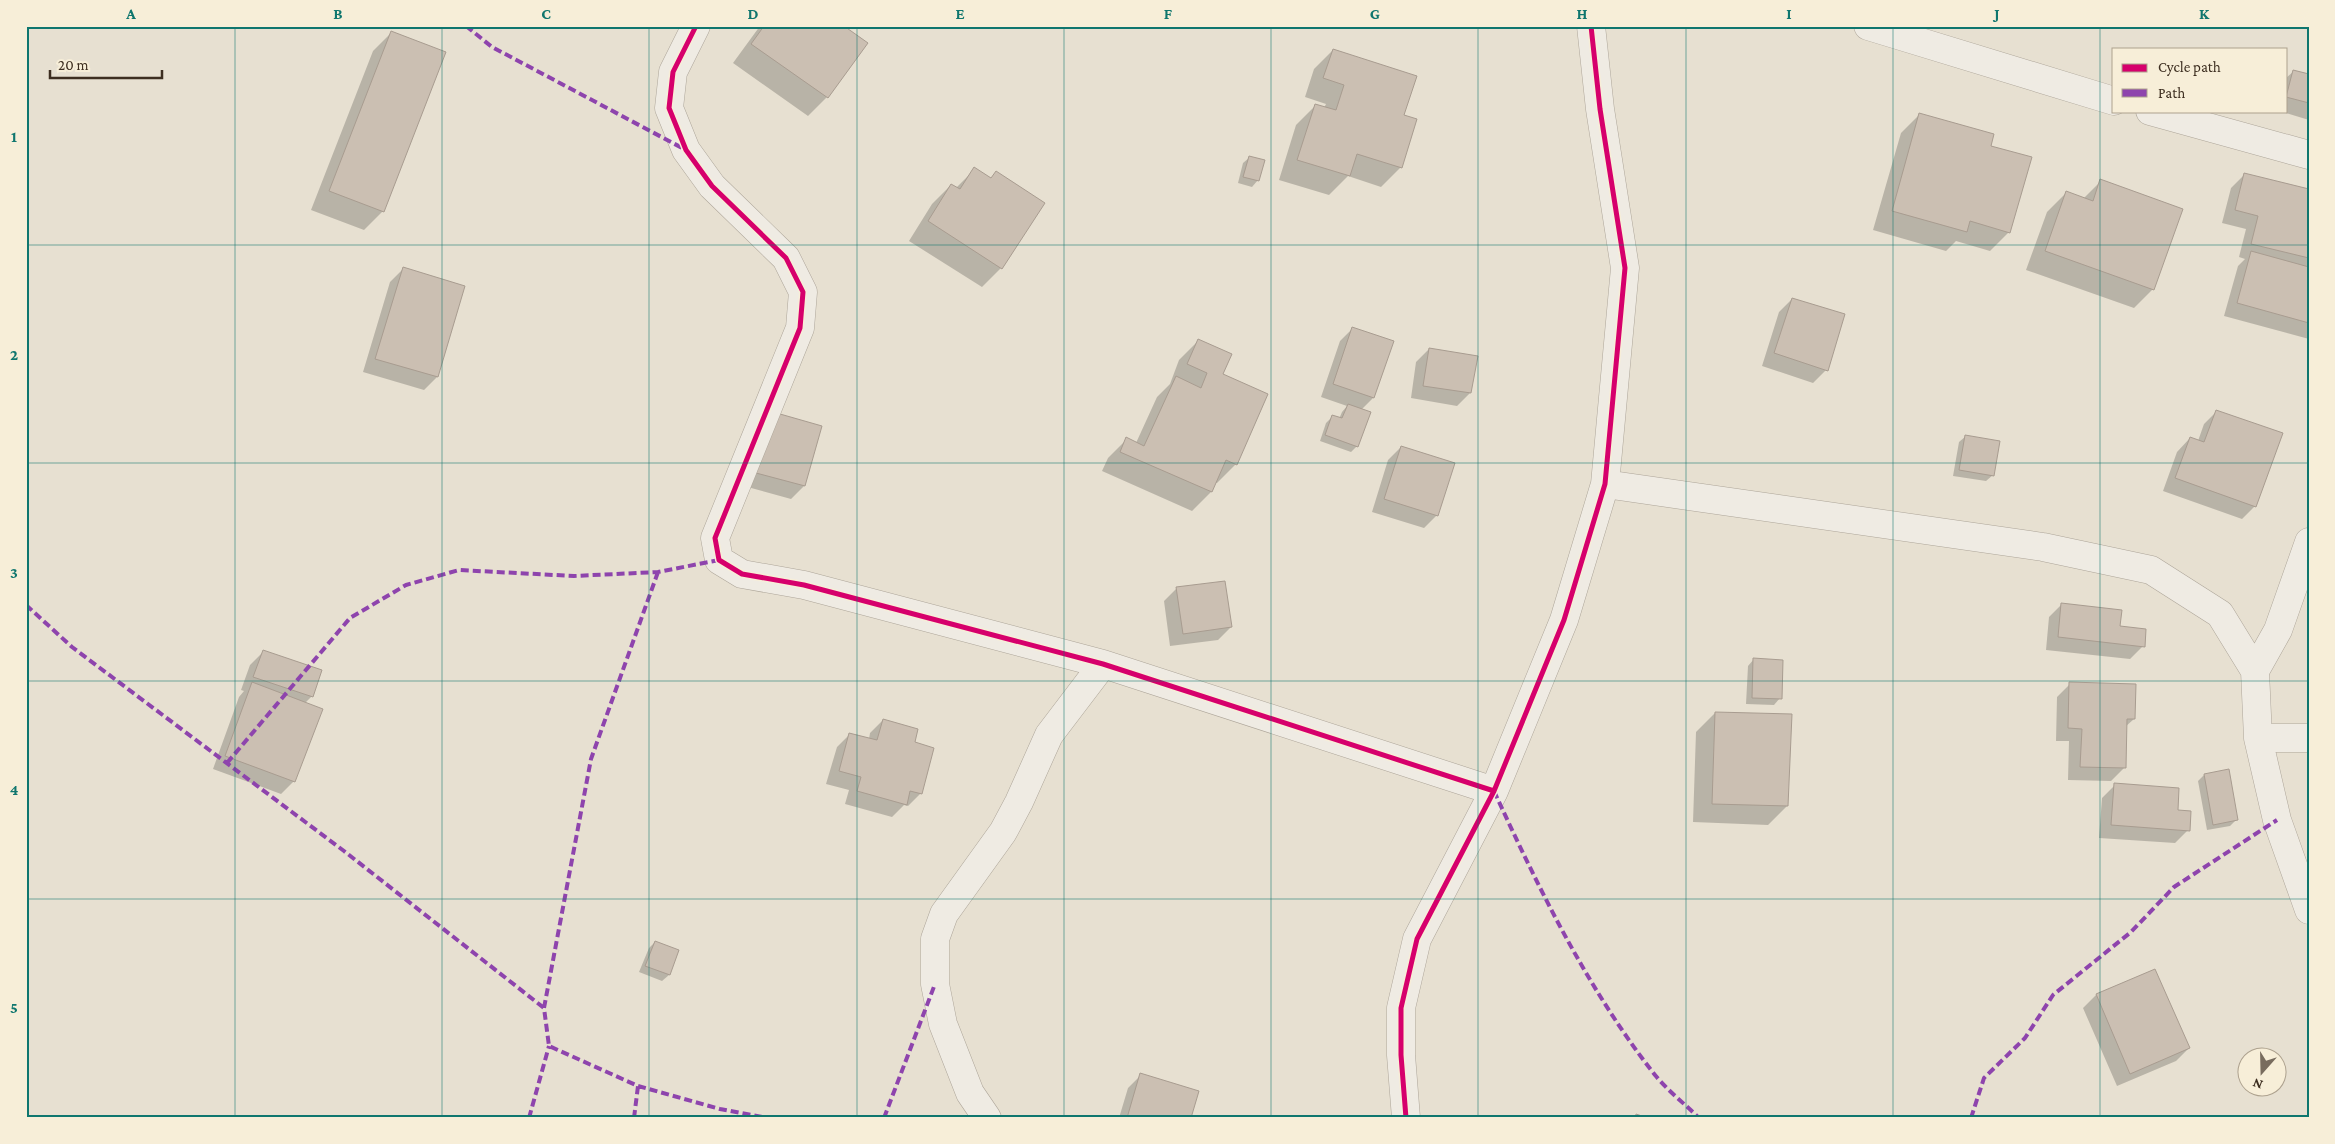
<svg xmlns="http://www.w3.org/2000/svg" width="2335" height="1144" viewBox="0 0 2335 1144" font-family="'Crimson Pro',serif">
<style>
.shadow{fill:#0003}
.building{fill:#cbbfb2;stroke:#a89c90}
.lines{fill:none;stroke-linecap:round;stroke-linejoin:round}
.street-casing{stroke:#ada599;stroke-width:29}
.street{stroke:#efebe3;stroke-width:28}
.quiet{stroke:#8e44ad;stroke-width:4;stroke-dasharray:8 4;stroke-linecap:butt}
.cycleway-casing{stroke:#f7eed8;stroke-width:8}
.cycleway{stroke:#d6006c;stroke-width:5}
.grid{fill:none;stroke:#0f766e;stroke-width:1;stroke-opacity:0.55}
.neatline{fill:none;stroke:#0f766e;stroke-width:2}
.grid-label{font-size:16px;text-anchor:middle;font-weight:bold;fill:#0f766e}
</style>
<rect width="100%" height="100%" fill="#e7e0d1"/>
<path class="shadow" d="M760 26H842L827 97 808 116 733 63Z
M392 32 383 211 364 230 311 210 373 51Z
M1333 50 1403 116 1401 167 1381 187 1348 176 1329 195 1279 180 1296 125 1315 106 1324 108 1326 104 1305 97 1314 69Z
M2294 71 2309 75V120L2279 111H2286V78Z
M1920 114 1990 147 2009 232 1990 251 1956 241 1946 251 1873 230 1901 133Z
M1250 157 1258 180 1252 187 1238 183 1243 163Z
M975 169 990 179 996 173 1001 268 982 287 909 241 932 204 951 185 956 188Z
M2244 175 2309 190V339L2224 316 2238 266 2245 259 2239 257 2246 229 2222 223 2231 188Z
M2101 181 2153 289 2134 308 2026 270 2047 212 2066 193 2083 199Z
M403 269 437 377 424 390 363 372 390 282Z
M1792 299 1826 370 1813 383 1762 366 1779 312Z
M1353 328 1373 398 1361 410 1357 446 1351 452 1320 441 1326 423 1333 416 1339 419 1342 412 1347 406 1321 397 1340 341Z
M1198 341 1222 375 1236 464 1217 483H1215L1211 492 1192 511 1102 471 1108 458 1127 439 1136 443 1157 397 1170 384 1179 360Z
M1429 349 1470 393 1457 406 1411 398 1416 362Z
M2217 411 2255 506 2242 519 2163 491 2177 452 2190 438 2198 441 2204 424Z
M820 426 804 486 791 499 744 486 760 427Z
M1966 436 1993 475 1986 481 1953 476 1959 442Z
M1401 447 1437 515 1424 528 1372 512 1388 460Z
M1177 588 1231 627 1218 640 1170 646 1164 601Z
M2062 604 2119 627 2143 646 2130 659 2046 650 2049 617Z
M263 652 312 696 305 703 294 781 281 794 213 769 239 697 244 691 241 690 250 665Z
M1754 659 1780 698 1774 705 1746 704 1748 666Z
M2070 684 2134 719 2125 727 2124 768 2111 781 2068 780 2069 741H2056L2057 697Z
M1715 713 1787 806 1768 825 1693 822 1696 732Z
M883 720 913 743 921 793 908 806 904 805 892 817 845 804 849 790 826 784 837 747 850 734 869 739 870 733Z
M2204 775 2236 820 2230 826 2207 830 2198 781Z
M2115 785 2177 811 2188 830 2175 843 2099 838 2102 798Z
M655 942 678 951 669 975 662 981 639 972 649 948Z
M2096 995 2189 1048 2176 1061 2117 1086 2083 1008Z
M1141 1075 1190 1118H1119L1128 1088Z"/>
<path class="building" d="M764 26H844L868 43 828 98 751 44Z
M391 31 446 52 384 212 329 191Z
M1333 49 1417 76 1404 115 1417 119 1402 168 1357 154 1350 176 1297 160 1315 104 1336 110 1344 85 1323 78Z
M2293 70 2309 74V103L2286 97Z
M1919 113 1994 134 1991 146 2032 157 2010 233 1970 221 1967 232 1892 211Z
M1249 156 1265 160 1259 181 1243 177Z
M974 167 991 178 996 171 1045 203 1002 269 928 221 951 184 960 189Z
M2244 173 2309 189V258L2251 244 2258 216 2235 210Z
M2100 179 2183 209 2154 290 2045 251 2066 191 2093 201Z
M2251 251 2309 267V323L2237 303Z
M403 267 465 286 438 377 375 359Z
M1792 298 1845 314 1828 371 1774 353Z
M1352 327 1394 341 1374 398 1333 384Z
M1198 339 1232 354 1223 374 1268 394 1237 465 1226 460 1212 492 1120 452 1126 437 1144 446 1176 376 1201 388 1207 373 1187 364Z
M1429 348 1478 356 1471 393 1423 386Z
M1348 404 1371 412 1358 447 1325 435 1332 415 1342 418Z
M2216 410 2283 433 2256 507 2175 478 2190 437 2204 442Z
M773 412 822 426 805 486 756 473Z
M1965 435 2000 441 1994 476 1959 470Z
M1401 446 1455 463 1438 516 1384 499Z
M1225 581 1232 627 1183 634 1176 587Z
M2061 603 2122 610 2120 626 2146 629 2145 647 2058 637Z
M263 650 322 670 313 697 253 677Z
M1753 658 1783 660 1782 699 1752 698Z
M252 682 323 709 295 782 225 756Z
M2069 682 2136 684 2135 719H2127L2126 768 2080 767 2082 729 2068 728Z
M1715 712 1792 714 1788 806 1712 804Z
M883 719 918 729 915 742 934 748 922 794 910 791 907 805 857 791 861 777 839 771 849 733 877 740Z
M2229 769 2238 820 2213 825 2204 774Z
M2114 783 2179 788 2178 810 2191 811 2190 831 2111 825Z
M655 941 679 950 670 975 645 966Z
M2155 969 2190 1048 2130 1074 2096 994Z
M1140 1073 1199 1091 1191 1118H1127Z
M1636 1114 1648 1118H1635Z"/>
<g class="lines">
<g class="street-casing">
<path id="street" d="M696 26 673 72 669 108 686 150 712 186 786 258 803 292 800 328 715 538 719 560 742 574 804 585 1103 664 1494 791
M1868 26 2114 101
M2150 111 2309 155
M1605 484 2043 547 2151 570 2220 614 2255 671 2258 738 2277 820 2309 910
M2255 671 2278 630 2309 542
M2258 738H2309
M987 1118 970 1093 943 1024 935 984V939L944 914 1003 832 1019 802 1049 735 1103 664
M1406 1118 1401 1055V1008L1417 939 1494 791 1564 620 1605 484 1625 268 1600 109 1591 26"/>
</g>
<use href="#street" class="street"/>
<path class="quiet" d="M466 26 492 47 686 150
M658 572 591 759 544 1008 549 1046 638 1086 720 1109 768 1118
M26 605 72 647 344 851 544 1008
M227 763 350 618 406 585 459 570 574 576 658 572 719 560
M1494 791C1539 889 1588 990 1655 1075 1668 1091 1685 1104 1699 1118
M529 1118 549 1046
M634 1118 638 1086
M884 1118 935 984
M1971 1118 1984 1078 2025 1038 2053 995 2131 932 2174 887 2277 820"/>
<g class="cycleway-casing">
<path id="cycleway" d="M696 26 673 72 669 108 686 150 712 186 786 258 803 292 800 328 715 538 719 560 742 574 804 585 1103 664 1494 791
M1406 1118 1401 1055V1008L1417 939 1494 791 1564 620 1605 484 1625 268 1600 109 1591 26"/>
</g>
<use href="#cycleway" class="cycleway"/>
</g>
<path class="grid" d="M235 26V1118M442 26V1118M649 26V1118M857 26V1118M1064 26V1118M1271 26V1118M1478 26V1118M1686 26V1118M1893 26V1118M2100 26V1118M26 245H2309M26 463H2309M26 681H2309M26 899H2309"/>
<rect width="2335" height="1144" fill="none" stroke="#f7eed8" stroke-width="55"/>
<rect x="2112" y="48" width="175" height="65" fill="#f7eed8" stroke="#ada18e"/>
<rect x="2122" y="64" width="25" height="8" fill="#d6006c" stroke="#ada18e"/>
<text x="2158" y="72" font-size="15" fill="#3d2e20">Cycle path</text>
<rect x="2122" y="89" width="25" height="8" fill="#8e44ad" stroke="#ada18e"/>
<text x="2158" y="98" font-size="15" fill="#3d2e20">Path</text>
<g transform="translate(2262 1072) rotate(200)"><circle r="24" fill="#f7eed8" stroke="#ada18e"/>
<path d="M0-4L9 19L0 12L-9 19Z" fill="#786c5e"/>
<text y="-8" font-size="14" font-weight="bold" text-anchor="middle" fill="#3d2e20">N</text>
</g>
<path d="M50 70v8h112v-8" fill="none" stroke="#3d2e20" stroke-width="2.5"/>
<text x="58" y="70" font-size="15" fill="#3d2e20" stroke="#f7eed8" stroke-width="4" paint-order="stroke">20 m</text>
<rect x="28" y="28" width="2280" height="1088" class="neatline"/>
<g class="grid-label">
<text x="131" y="19">A</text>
<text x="338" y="19">B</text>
<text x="546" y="19">C</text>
<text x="753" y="19">D</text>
<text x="960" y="19">E</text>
<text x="1168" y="19">F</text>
<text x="1375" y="19">G</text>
<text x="1582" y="19">H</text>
<text x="1789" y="19">I</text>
<text x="1997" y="19">J</text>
<text x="2204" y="19">K</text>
<text x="14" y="142">1</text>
<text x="14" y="360">2</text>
<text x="14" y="578">3</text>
<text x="14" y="795">4</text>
<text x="14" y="1013">5</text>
</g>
</svg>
